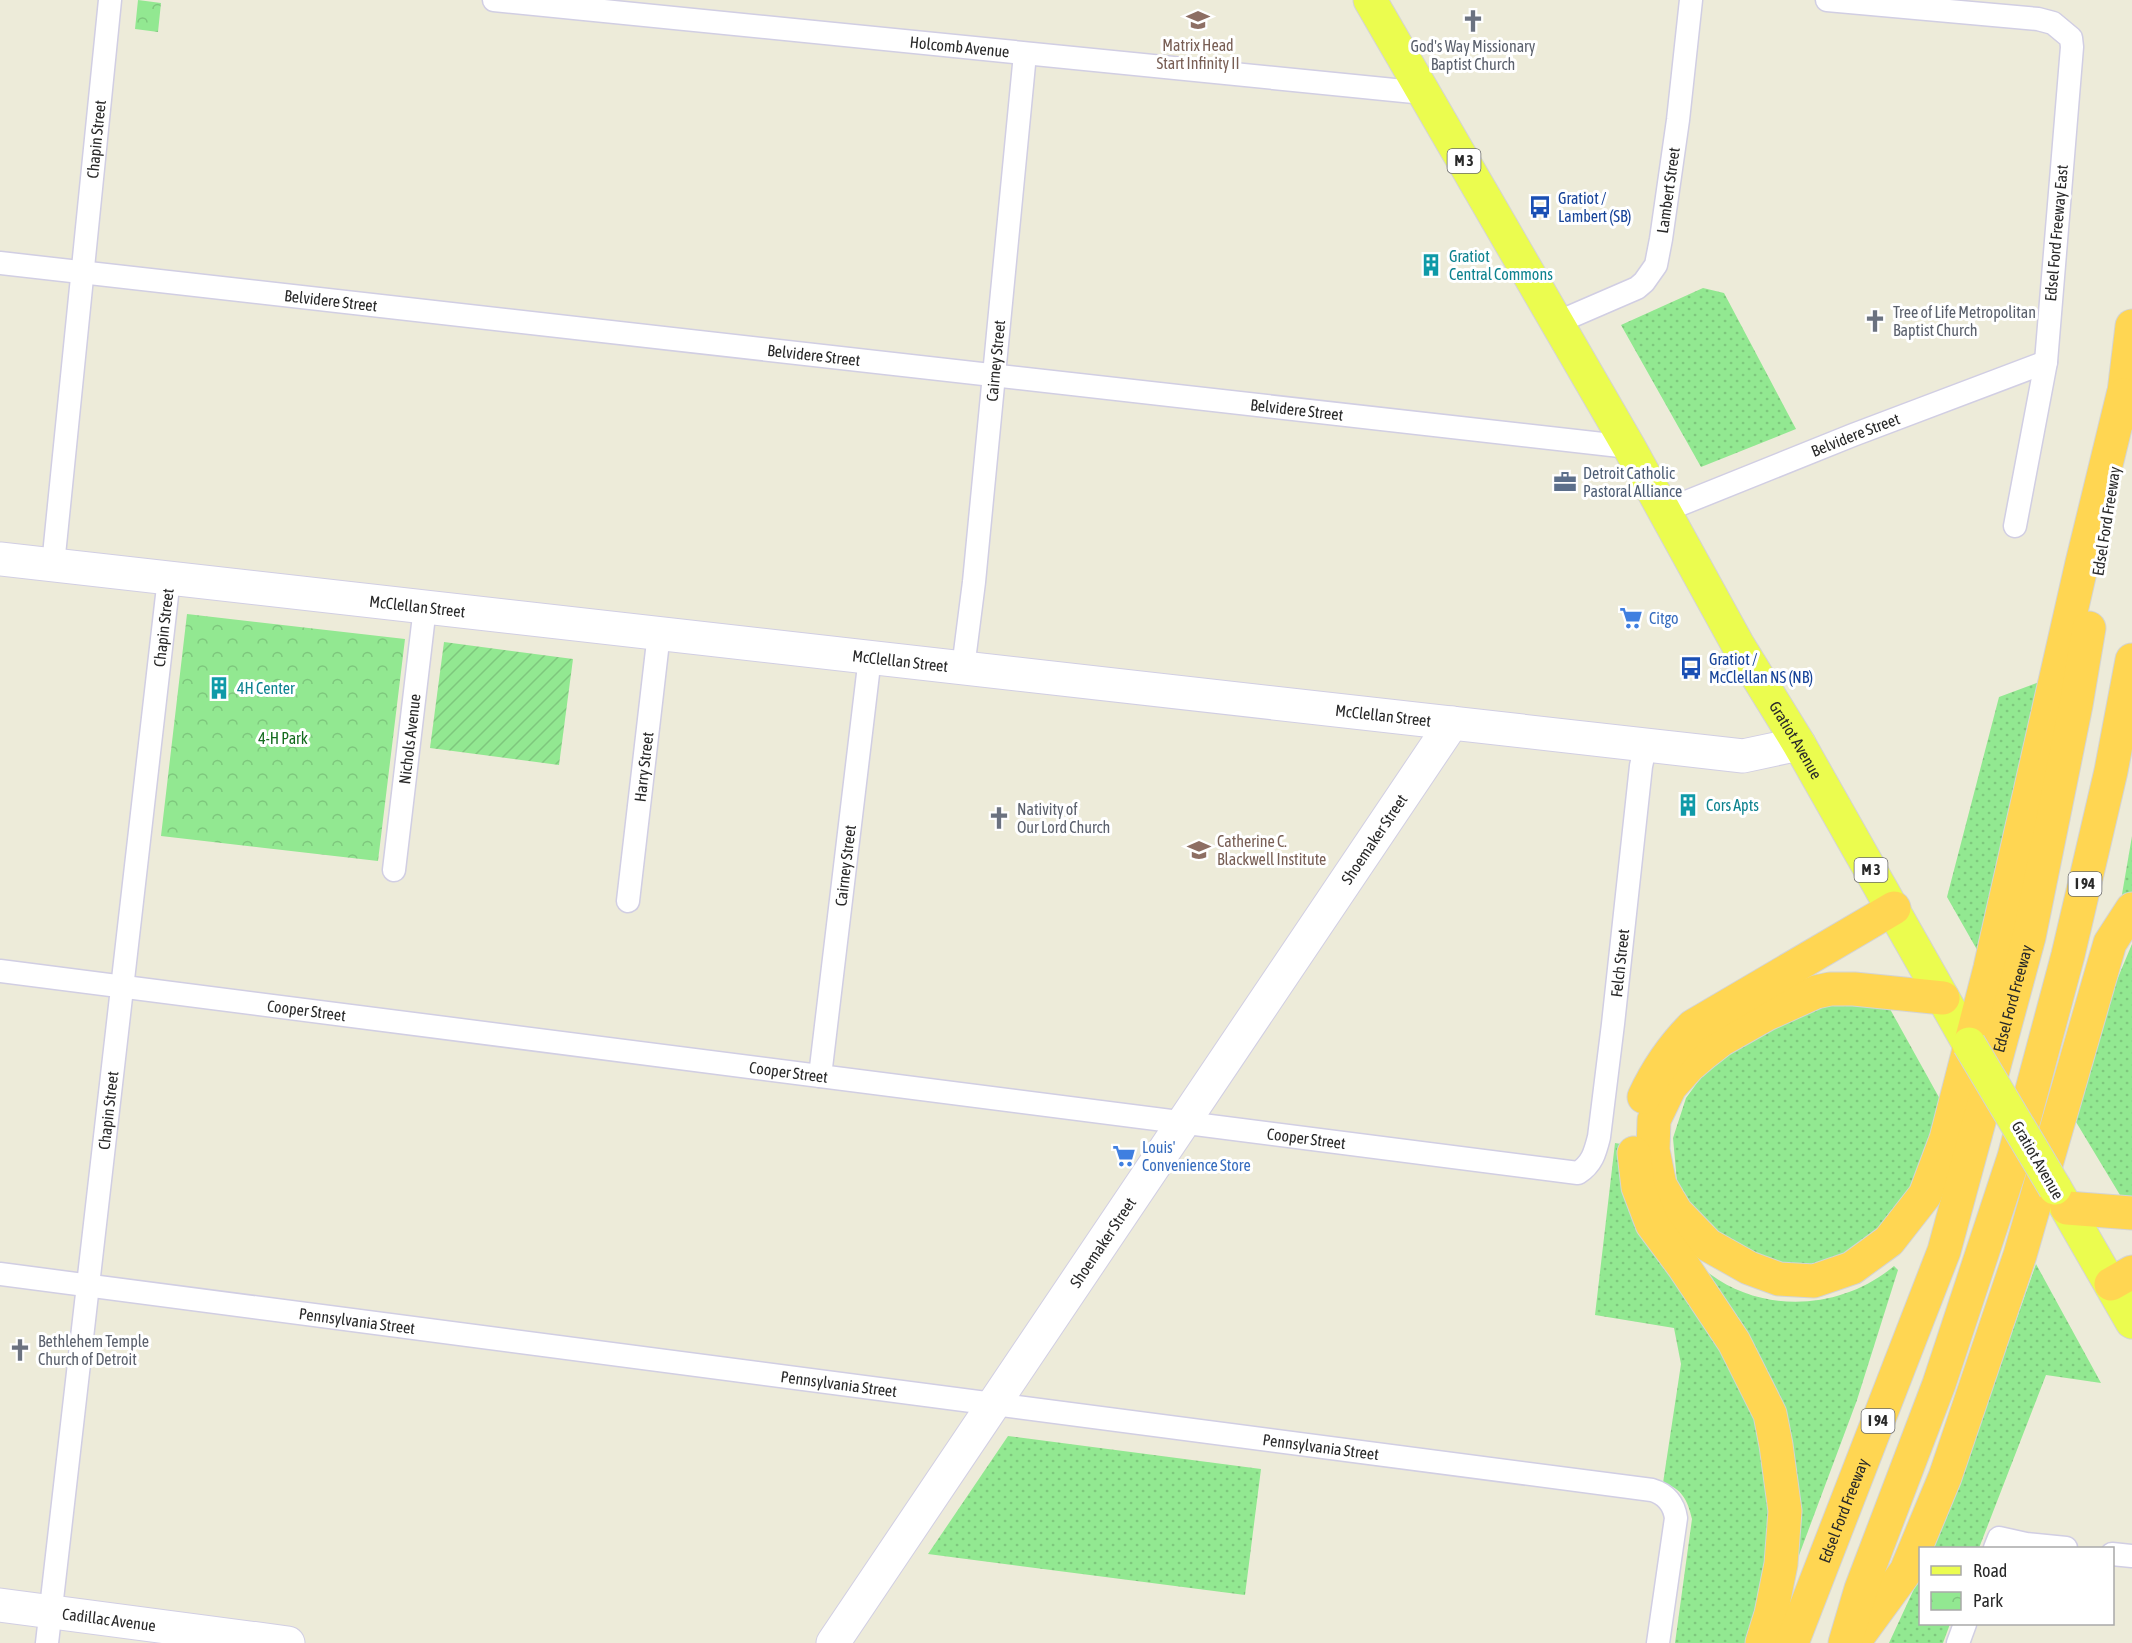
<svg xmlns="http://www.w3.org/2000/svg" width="2132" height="1643" viewBox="0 0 2132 1643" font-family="'Asap Condensed',sans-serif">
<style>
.grass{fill:url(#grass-dots)}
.park{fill:url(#park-crowns)}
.garden{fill:url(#garden-furrows)}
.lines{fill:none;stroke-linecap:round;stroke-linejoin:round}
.street-casing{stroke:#d1cee3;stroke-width:25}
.secondary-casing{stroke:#d1cee3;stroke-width:35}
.primary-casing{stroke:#d4d4d4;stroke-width:35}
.highway-casing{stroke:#d4d4d4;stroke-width:35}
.street{stroke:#fff;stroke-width:22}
.secondary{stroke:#fff;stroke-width:33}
.primary{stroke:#ebfc4f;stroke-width:33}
.highway{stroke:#ffd652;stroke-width:33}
.primary-bridge-casing{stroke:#d4d4d4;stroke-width:35;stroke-linecap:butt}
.primary-bridge{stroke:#ebfc4f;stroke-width:33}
.labels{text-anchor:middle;stroke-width:6;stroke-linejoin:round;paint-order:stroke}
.shield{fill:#fff;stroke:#696969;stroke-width:1.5}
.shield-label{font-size:15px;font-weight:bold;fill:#292929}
.education-label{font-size:16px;fill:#785e54;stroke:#fff}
.worship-label{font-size:16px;fill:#5b616d;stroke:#fff;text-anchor:start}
.street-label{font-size:16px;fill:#292929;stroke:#fff}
.transit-label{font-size:16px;fill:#164399;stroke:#fff;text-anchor:start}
.culture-label{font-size:16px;fill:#0d838f;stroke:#fff;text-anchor:start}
.service-label{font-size:16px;fill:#4e5e75;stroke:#fff;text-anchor:start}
.shop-label{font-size:16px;fill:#366cbe;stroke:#fff;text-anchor:start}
.park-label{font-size:16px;fill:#146b1e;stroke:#fff}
</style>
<defs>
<pattern id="grass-dots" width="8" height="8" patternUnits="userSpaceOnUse" patternTransform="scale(1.5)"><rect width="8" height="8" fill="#92e891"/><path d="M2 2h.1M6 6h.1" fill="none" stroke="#7ec77d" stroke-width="1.8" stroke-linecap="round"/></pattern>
<pattern id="park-crowns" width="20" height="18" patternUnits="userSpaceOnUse" patternTransform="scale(1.5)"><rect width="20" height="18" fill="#92e891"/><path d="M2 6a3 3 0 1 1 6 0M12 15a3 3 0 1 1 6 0" fill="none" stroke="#7ec77d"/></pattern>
<pattern id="garden-furrows" width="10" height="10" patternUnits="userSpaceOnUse" patternTransform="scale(1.5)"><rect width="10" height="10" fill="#92e891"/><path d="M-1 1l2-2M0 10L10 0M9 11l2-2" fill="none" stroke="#7ec77d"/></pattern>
</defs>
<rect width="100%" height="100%" fill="#edebd9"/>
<path class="grass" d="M1703 288 1724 293 1796 429 1701 467 1621 325Z
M2047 679 1980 955 1947 897 1999 697Z
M2132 836V900L2120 906Z
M2132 944V1210H2129L2073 1117 2101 1018Z
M1854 982H1875L1941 1101 1909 1195 1890 1228 1812 1272 1757 1263 1690 1213 1677 1182 1673 1138 1686 1098 1708 1068 1727 1052Z
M1615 1143 1621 1144V1172L1712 1329 1752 1411 1763 1449 1772 1531 1753 1643H1675L1692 1519C1688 1501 1682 1488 1663 1483L1681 1364 1674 1328 1595 1315Z
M1687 1252C1694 1259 1701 1268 1710 1274 1765 1315 1843 1309 1894 1266L1898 1270 1857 1400 1795 1566 1796 1521Z
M2036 1264 2101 1383 2046 1375 1979 1548H1933L1946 1519Z
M1008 1436 1261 1469 1245 1595 928 1554Z
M1920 1576V1624H1950L1943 1643H1889Z"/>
<path class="park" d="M138 0 161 3 158 32 135 29Z
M187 614 405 639 378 861 161 836Z"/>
<path class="garden" d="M444 642 573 659 559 765 430 748Z"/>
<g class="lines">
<g class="street-casing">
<g id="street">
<path id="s1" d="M494 0 1424 93"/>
<path d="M1827 0 2038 19 2053 23 2071 38 2072 47 2046 362 2015 526"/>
<path id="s2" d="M0 263 1629 447"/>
<path id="s3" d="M1556 323 1637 288 1644 282 1656 265 1661 239 1678 120 1691 0"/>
<path id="s4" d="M1664 511 1853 435 2046 362"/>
<path id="s5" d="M53 565 110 0"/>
<path id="s6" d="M963 668 974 582 1025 54"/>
<path id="s7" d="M394 870 425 607"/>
<path id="s8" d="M628 901 659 633"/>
<path id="s9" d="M0 971 1578 1173C1592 1164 1595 1153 1599 1137L1613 1024 1641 766 1646 744"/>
<path id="s10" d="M820 1076 870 657"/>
<path id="s11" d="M0 1274 1652 1490C1666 1494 1674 1504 1676 1518L1658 1643"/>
<path d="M1995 1548 1999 1538 2026 1544 2066 1548"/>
<path d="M2112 1554 2132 1556"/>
<path id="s12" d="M47 1643 169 578"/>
<path d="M1958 1643 1965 1624"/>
</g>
</g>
<g class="secondary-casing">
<g id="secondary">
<path id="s13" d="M0 559 1743 756 1799 744"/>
<path id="s14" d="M0 1605 288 1643"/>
<path id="s15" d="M833 1643 1452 723"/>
</g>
</g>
<g class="primary-casing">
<g id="primary">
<path id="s16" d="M1370 0 1629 447 1738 645 1799 744 1969 1044"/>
<path d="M2055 1188 2132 1322"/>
</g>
</g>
<g class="highway-casing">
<g id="highway">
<path d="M2121 417 2132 326"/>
<path d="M1943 998 1854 989H1830L1816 992 1767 1014 1721 1040 1703 1054 1689 1066 1670 1087 1654 1120 1653 1150 1660 1185 1676 1212 1708 1245 1749 1268 1779 1279 1814 1281 1852 1268 1889 1241 1925 1195 1946 1139 1990 968 2082 563 2123 395"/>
<path d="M1644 1097C1657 1069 1672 1047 1693 1026L1894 908"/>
<path d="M1634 1153 1638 1187 1652 1224 1684 1267 1734 1342 1770 1414 1776 1445 1785 1511 1781 1564 1771 1614 1762 1643"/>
<path d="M2067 1208 2132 1213"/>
<path d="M2111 1284 2132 1272"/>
<path d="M1854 1642 1906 1571 1945 1477 2020 1255 2110 943 2132 909"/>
<path id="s17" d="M1792 1643 1944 1251 2029 937 2076 705 2089 628"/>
<path d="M1845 1643 1861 1589 1939 1384 2014 1157 2068 955 2111 771 2132 660"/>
</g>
</g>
<use href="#street" class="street"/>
<use href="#secondary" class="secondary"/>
<use href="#primary" class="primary"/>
<use href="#highway" class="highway"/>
<g class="primary-bridge-casing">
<path id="primary-bridge" d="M1969 1044 2055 1188"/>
</g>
<use href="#primary-bridge" class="primary-bridge"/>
</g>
<defs>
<g id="school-bare" transform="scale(1.8)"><path d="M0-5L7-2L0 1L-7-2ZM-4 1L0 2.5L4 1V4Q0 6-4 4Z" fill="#8d6e63" stroke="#fff" stroke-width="2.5" paint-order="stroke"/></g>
<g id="church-bare" transform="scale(1.8)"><path d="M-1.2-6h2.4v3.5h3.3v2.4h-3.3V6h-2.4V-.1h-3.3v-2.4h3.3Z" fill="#6b7280" stroke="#fff" stroke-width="2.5" paint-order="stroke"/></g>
<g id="bus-bare" transform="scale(1.8)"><path d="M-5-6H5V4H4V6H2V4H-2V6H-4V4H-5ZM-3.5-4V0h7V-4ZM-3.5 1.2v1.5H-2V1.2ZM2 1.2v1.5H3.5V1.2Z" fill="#1a4fb4" stroke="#fff" stroke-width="2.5" paint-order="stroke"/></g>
<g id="building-bare" transform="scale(1.8)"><path d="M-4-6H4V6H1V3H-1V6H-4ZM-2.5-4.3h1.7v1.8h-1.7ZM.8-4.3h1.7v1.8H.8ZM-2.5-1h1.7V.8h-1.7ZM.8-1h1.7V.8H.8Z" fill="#0f9aa8" stroke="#fff" stroke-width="2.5" paint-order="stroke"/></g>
<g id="office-bare" transform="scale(1.8)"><path d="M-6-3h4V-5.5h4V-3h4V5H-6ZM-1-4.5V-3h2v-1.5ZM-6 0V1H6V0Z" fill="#5c6f8a" stroke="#fff" stroke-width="2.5" paint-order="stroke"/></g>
<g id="supermarket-bare" transform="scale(1.8)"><path d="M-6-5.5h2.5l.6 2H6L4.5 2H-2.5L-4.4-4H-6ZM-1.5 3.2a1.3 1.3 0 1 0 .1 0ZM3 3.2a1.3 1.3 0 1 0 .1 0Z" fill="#3f7fe0" stroke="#fff" stroke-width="2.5" paint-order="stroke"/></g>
</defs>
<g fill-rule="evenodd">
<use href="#school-bare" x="1198" y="20"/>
<use href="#church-bare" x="1473" y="21"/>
<use href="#bus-bare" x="1540" y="207"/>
<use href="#building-bare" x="1431" y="265"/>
<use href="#church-bare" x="1875" y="321"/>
<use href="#office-bare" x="1565" y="482"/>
<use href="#supermarket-bare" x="1631" y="618"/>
<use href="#bus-bare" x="1691" y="668"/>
<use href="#building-bare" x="219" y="688"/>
<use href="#building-bare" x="1688" y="805"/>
<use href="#church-bare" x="999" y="818"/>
<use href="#school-bare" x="1199" y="850"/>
<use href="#supermarket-bare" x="1124" y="1156"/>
<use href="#church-bare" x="20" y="1350"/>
</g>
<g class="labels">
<g class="shield">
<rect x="1447.5" y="149" width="33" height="24" rx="4.5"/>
<rect x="1854.5" y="858" width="33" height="24" rx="4.5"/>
<rect x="2068.5" y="872" width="33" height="24" rx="4.5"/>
<rect x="1861.5" y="1409" width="33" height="24" rx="4.5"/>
</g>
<g class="shield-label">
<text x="1464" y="166">M 3</text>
<text x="1871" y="875">M 3</text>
<text x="2085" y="889">I 94</text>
<text x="1878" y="1426">I 94</text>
</g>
<g class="education-label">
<text x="1198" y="51">Matrix Head<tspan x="1198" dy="18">Start Infinity II</tspan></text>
<text x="1217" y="847" text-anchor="start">Catherine C.<tspan x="1217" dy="18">Blackwell Institute</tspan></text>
</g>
<g class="worship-label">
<text x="1473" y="52" text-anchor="middle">God's Way Missionary<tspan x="1473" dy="18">Baptist Church</tspan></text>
<text x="1893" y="318">Tree of Life Metropolitan<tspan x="1893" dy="18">Baptist Church</tspan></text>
<text x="1017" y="815">Nativity of<tspan x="1017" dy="18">Our Lord Church</tspan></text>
<text x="38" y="1347">Bethlehem Temple<tspan x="38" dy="18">Church of Detroit</tspan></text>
</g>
<g class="street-label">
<text dy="6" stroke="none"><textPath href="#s1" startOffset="468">Holcomb Avenue</textPath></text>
<text dy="6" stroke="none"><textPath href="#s5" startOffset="428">Chapin Street</textPath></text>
<text dy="6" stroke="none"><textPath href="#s3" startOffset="194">Lambert Street</textPath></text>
<text transform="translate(2056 233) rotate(-85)" y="6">Edsel Ford Freeway East</text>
<text dy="6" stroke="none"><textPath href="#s2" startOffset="333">Belvidere Street</textPath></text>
<text dy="6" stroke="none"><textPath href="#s2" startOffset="819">Belvidere Street</textPath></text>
<text dy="6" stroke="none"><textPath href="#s6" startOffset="309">Cairney Street</textPath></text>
<text dy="6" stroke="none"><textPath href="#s2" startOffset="1305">Belvidere Street</textPath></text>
<text dy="6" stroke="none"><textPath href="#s4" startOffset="206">Belvidere Street</textPath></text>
<text transform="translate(2106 521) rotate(-81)" y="6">Edsel Ford Freeway</text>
<text dy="6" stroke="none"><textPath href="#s13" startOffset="420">McClellan Street</textPath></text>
<text dy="6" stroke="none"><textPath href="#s12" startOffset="1022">Chapin Street</textPath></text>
<text dy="6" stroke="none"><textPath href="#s13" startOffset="906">McClellan Street</textPath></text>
<text dy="6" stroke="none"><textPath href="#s13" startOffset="1392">McClellan Street</textPath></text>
<text dy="6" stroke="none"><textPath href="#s7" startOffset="132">Nichols Avenue</textPath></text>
<text dy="6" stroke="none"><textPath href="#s16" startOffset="854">Gratiot Avenue</textPath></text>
<text dy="6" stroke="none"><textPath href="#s8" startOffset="135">Harry Street</textPath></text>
<text dy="6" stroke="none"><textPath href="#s15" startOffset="969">Shoemaker Street</textPath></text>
<text dy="6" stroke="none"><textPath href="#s10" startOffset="212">Cairney Street</textPath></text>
<text dy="6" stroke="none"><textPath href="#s9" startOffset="1809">Felch Street</textPath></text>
<text dy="6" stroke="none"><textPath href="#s17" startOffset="682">Edsel Ford Freeway</textPath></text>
<text dy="6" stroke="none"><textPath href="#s9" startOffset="309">Cooper Street</textPath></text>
<text dy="6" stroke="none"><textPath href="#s9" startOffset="795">Cooper Street</textPath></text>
<text dy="6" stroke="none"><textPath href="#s12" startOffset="536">Chapin Street</textPath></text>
<text dy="6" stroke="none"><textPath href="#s9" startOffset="1317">Cooper Street</textPath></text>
<text transform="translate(2038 1160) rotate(60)" y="6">Gratiot Avenue</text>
<text dy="6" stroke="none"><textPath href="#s15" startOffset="483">Shoemaker Street</textPath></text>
<text dy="6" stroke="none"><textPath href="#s11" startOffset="360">Pennsylvania Street</textPath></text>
<text dy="6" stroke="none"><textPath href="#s11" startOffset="846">Pennsylvania Street</textPath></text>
<text dy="6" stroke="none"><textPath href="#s11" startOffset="1332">Pennsylvania Street</textPath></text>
<text dy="6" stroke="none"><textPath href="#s17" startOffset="142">Edsel Ford Freeway</textPath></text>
<text dy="6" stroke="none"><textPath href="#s14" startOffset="110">Cadillac Avenue</textPath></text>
</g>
<g class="transit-label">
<text x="1558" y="204">Gratiot /<tspan x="1558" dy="18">Lambert (SB)</tspan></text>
<text x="1709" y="665">Gratiot /<tspan x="1709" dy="18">McClellan NS (NB)</tspan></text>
</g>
<g class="culture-label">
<text x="1449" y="262">Gratiot<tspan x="1449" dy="18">Central Commons</tspan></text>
<text x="237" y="694">4H Center</text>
<text x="1706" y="811">Cors Apts</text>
</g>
<g class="service-label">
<text x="1583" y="479">Detroit Catholic<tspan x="1583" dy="18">Pastoral Alliance</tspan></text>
</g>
<g class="shop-label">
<text x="1649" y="624">Citgo</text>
<text x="1142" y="1153">Louis'<tspan x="1142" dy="18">Convenience Store</tspan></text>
</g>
<g class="park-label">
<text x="283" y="744">4-H Park</text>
</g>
</g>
<rect x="1919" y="1547" width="195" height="78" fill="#ffffff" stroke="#a9a9a9" stroke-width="1.5"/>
<rect x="1931" y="1566" width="30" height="9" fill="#ebfc4f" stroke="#a9a9a9" stroke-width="1.5"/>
<text x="1973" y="1577" font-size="18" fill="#292929">Road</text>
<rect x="1931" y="1592" width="30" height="18" fill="url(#park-crowns)" stroke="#a9a9a9" stroke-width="1.5"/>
<text x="1973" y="1607" font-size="18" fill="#292929">Park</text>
</svg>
